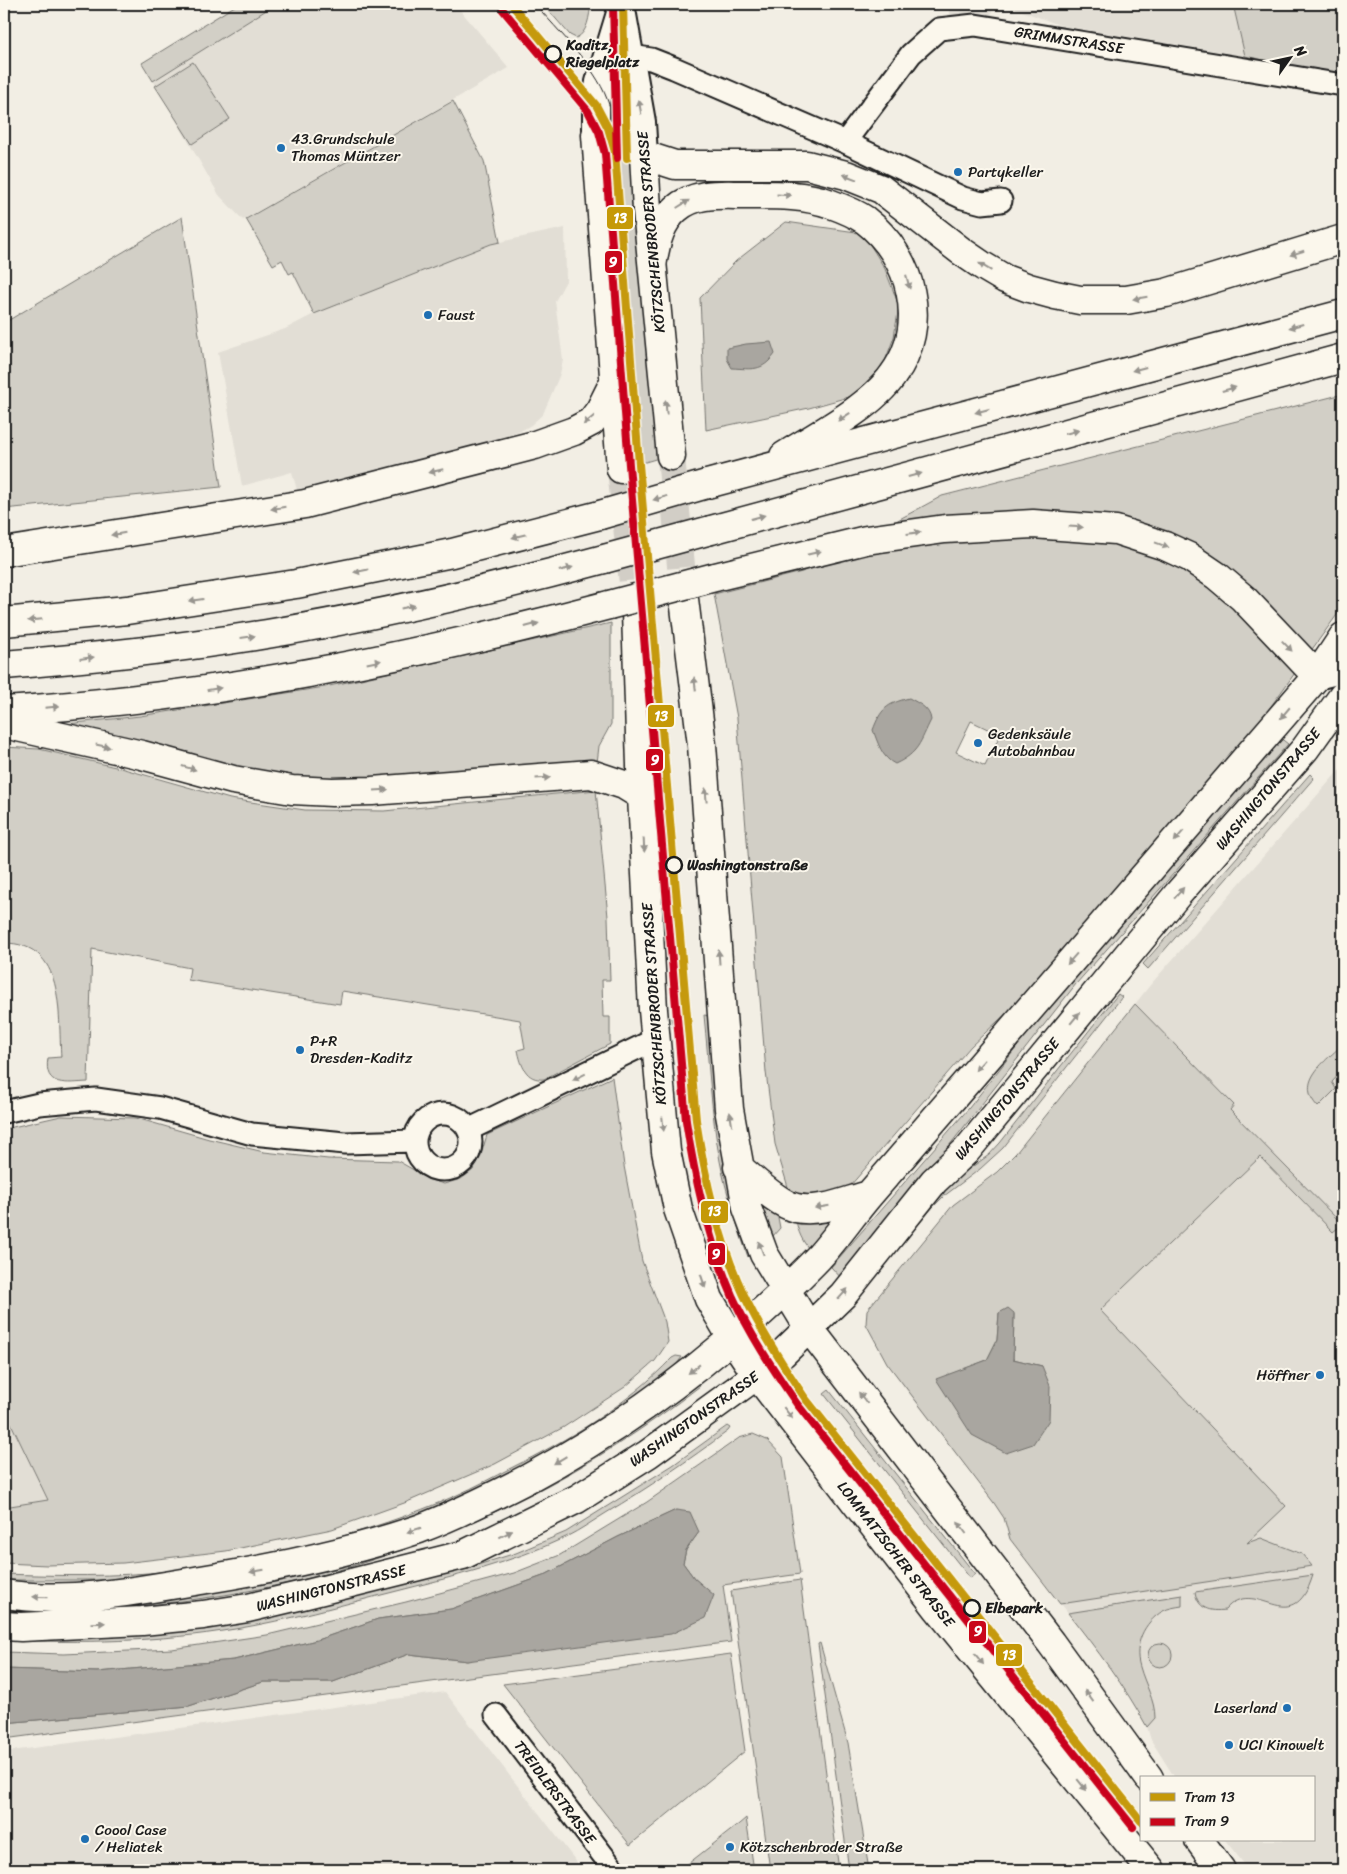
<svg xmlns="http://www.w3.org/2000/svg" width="1347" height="1874" viewBox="0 0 1347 1874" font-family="Sriracha,sans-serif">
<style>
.built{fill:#e2ded5}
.green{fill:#d2cfc6;stroke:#777671;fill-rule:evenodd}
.water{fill:#a9a6a0;stroke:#716f6b}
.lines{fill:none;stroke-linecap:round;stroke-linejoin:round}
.secondary-tunnel{stroke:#d2cec6;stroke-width:28;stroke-dasharray:28 14;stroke-linecap:butt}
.minor-casing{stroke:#1c1c1c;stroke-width:25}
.tertiary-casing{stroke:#1c1c1c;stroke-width:30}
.secondary-casing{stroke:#1c1c1c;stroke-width:31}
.motorway-casing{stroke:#1c1c1c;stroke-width:31}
.minor{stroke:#fbf7ec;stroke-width:21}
.tertiary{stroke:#fbf7ec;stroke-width:26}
.secondary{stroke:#fbf7ec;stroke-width:28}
.motorway{stroke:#fbf7ec;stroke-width:28}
.tram{stroke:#1c1c1c;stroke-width:1}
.motorway-bridge-casing{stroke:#1c1c1c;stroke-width:31;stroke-linecap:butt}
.motorway-bridge{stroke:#fbf7ec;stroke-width:28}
.tram-1-casing{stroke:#fbf7ec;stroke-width:11}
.tram-2-casing{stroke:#fbf7ec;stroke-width:11}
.tram-1{stroke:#c59907;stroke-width:8}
.tram-2{stroke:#c9061a;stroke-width:8}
.oneway{fill:#97948e}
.stop-dot{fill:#fbf7ec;stroke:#1c1c1c;stroke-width:2.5}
.poi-dot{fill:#1f6fb2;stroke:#fbf7ec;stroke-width:2}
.labels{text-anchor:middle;stroke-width:4;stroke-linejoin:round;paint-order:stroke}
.street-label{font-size:15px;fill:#1c1c1c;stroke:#fbf7ec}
.stop-label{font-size:15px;font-weight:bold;fill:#1c1c1c;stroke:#fbf7ec;text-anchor:start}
.poi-label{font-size:15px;fill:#1c1c1c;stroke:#fbf7ec;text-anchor:start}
.line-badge{stroke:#fbf7ec;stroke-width:2}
.badge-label{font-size:14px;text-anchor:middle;font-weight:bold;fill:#fff}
</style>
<rect width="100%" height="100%" fill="#f2eee4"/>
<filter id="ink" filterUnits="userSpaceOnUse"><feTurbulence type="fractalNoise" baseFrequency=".02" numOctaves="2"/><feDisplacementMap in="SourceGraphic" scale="10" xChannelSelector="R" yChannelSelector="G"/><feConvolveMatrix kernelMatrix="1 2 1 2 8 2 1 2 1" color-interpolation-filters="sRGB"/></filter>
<g filter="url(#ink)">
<path class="built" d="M236 4H455L509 68 243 220 219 195 143 63Z
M947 4H1233L1245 56 1062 26 1009 6 991 4 992 16 951 17Z
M565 228 566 281 555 301 563 360 560 374 543 414 531 425 519 432 497 439 297 490 292 472 242 486 218 352 285 329 314 314 382 286 491 244Z
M1343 766V1870H1249L1225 1840H1313V1778H1175L1151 1740 1147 1727 1134 1703 1106 1661 1010 1539 1004 1518 994 1503 904 1387 887 1363 866 1324 867 1310 953 1205 997 1172 1016 1153 1151 984Z
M4 1409 48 1501 4 1507Z
M445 1692 582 1869 580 1870H4V1752Z"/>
<path class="green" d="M238 4H276L153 81 142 63Z
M543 4H591C589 16 588 33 576 38L570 35Z
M1233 4H1343V77L1245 56Z
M193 62 230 119 192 144 155 86Z
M617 85 626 87 659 458 635 465 610 163 607 99 610 88Z
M453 101 484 161 500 242 491 244 314 314 293 272 289 274 282 260 273 265 246 219Z
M182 217 221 487 4 509V323Z
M786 222 863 233 885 269 899 306 894 337 884 364 852 396 809 408 706 430 700 298 736 261Z
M1343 394V614L1339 612 1227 767 1037 985 971 1046 850 1186 832 1195 791 1197 775 1144 766 1072 737 718 714 594 802 572 942 496ZM971 721 1000 735 985 766 956 752Z
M611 623V724L599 746 597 763 362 781 300 779 232 769 66 724 140 716 325 687Z
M1279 737 1288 744 1076 984 869 1248 842 1279 831 1267 969 1108 1071 978Z
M4 747 39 749 124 769 230 799 305 810 384 811 596 790 608 917 610 980H602L603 1017H610V1044L544 1079C526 1081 521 1065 518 1050L525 1048 520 1020 342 991 340 1004 188 980 190 968 92 949 88 1082C67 1083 43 1088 48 1058L61 1057C58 1013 66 943 4 943Z
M1310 774 1314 778 1148 969 1143 964Z
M1118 994 1122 997 1003 1148 980 1169 944 1196 933 1207 866 1288 858 1291 929 1204 953 1180 989 1155 1000 1143Z
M1135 1004 1234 1105 1230 1110 1343 1225V1231L1339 1227 1333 1232 1260 1157 1100 1310 1286 1506 1247 1543 1261 1538 1302 1554 1312 1566 1060 1604 1010 1539 1004 1518 994 1503 887 1363 866 1324 867 1310 953 1205 997 1172 1016 1153ZM999 1313 1014 1314 1013 1359 1042 1366 936 1380 987 1360 997 1340Z
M704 1015 711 1016 754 1251 748 1257C737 1225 726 1193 720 1161 711 1113 709 1064 704 1015Z
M683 1017C689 1075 692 1134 706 1191 712 1218 722 1245 731 1271L726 1275 715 1243 699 1181 690 1131 685 1077 671 1018 678 1022Z
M1343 1044V1070L1332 1082 1336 1089 1318 1107C1294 1081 1326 1061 1343 1044Z
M612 1077 624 1166 642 1261 665 1322 668 1342 655 1361 625 1387 564 1427 495 1464 407 1502 332 1529 226 1551 123 1563 47 1565 4 1563V1507L48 1500 4 1409V1129L61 1116 136 1118 209 1139 264 1152 328 1159 398 1161 419 1173 427 1179 444 1184 461 1179 473 1170 480 1158 487 1135Z
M757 1196 776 1207 780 1228 772 1237Z
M843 1208 809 1249C800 1238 797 1228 795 1215Z
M676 1356 682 1357 671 1372 609 1419 458 1501 380 1530 314 1550 120 1580H4V1574C58 1576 115 1577 170 1571 268 1559 366 1535 457 1495 475 1487 493 1477 511 1468 569 1439 626 1406 672 1358Z
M697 1381 700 1386C591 1471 466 1535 332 1572 275 1588 217 1597 158 1604 130 1607 103 1612 75 1613 52 1615 28 1615 4 1615V1609L53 1610 331 1566Z
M829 1390 975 1574 970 1578 824 1394Z
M808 1409 862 1477 861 1479 841 1464 802 1414Z
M727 1426 730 1428 728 1431C689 1460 648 1488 606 1513 593 1521 580 1530 566 1537 511 1563 452 1577 393 1592 341 1605 289 1620 235 1629 159 1642 81 1643 4 1640V1635L232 1623 307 1608 465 1569 516 1553 566 1532 673 1465Z
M753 1434 767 1440 783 1457 800 1574 723 1585 731 1642 4 1739V1723L189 1706 263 1682H333L409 1654 467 1661 713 1595 694 1578 683 1563 686 1550 699 1532 676 1510 618 1537 543 1576 451 1609 378 1619 317 1640 234 1660 97 1672 4 1669V1652L64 1654 172 1649 267 1635 406 1602 514 1573 560 1555 647 1502 739 1438Z
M1313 1575C1292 1643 1256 1573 1225 1610 1210 1612 1198 1609 1195 1592Z
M800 1580 839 1870H770L731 1591Z
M1182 1595V1606C1176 1607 1168 1608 1163 1611 1144 1622 1133 1645 1140 1667 1145 1685 1155 1700 1155 1718L1147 1727C1125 1686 1097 1650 1068 1613Z
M1148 1655a12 12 0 1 1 24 0a12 12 0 1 1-24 0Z
M820 1643 848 1743 869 1870H849L818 1644Z
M731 1654 745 1751 630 1845 503 1684Z
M746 1818 754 1870H680L739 1824Z"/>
<path class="water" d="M771 342 775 354C762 372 752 369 732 368L727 359V348L746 344Z
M909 698C918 703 930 708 931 720 920 742 919 753 895 764 882 758 878 743 873 730 881 709 886 704 909 698Z
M1008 1308 1014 1313 1013 1359 1042 1366 1050 1386 1049 1420 1033 1444 1006 1453 972 1435 936 1379 987 1360 997 1340 999 1313Z
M676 1510 690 1512 699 1532 686 1550 683 1563 694 1578 714 1595 705 1618 671 1634 467 1661 409 1654 333 1682H263L189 1706 4 1723V1669L97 1672 234 1660 317 1640 378 1619 451 1609 543 1576 618 1537Z"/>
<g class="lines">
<path class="secondary-tunnel" d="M671 456 684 599
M621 469 636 612"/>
<g class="minor-casing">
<path id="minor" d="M631 56 651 59 674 68 845 142 963 198 982 203 1001 201
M845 142 911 54 939 29 975 25 1343 85
M4 1112 39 1104 96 1099 160 1108 252 1134 345 1143 414 1141
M415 1142a28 28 0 1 1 56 0a28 28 0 1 1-56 0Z
M468 1130 654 1040
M496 1715 612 1867V1870"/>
</g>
<g class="tertiary-casing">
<path id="tertiary" d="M621 4 642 122 644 155
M596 135V105L599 82 620 13
M1317 676 1337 671 1343 673"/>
</g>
<g class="secondary-casing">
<path id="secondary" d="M596 135 621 469
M644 155 647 210 671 456
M684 599 702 745 729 1109 747 1208 764 1254 809 1328 1051 1643 1149 1778
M636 612 642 796 653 1010 666 1151 678 1209 709 1299 732 1338 757 1375 938 1609 1151 1870
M738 1167C753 1179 778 1204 796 1208 820 1213 846 1201 869 1195
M4 1594C69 1604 137 1591 201 1580 276 1568 348 1553 419 1529 456 1515 492 1497 527 1479 609 1435 685 1381 754 1319 776 1299 798 1279 819 1257 837 1237 852 1215 869 1195L1317 676
M4 1626 21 1627 142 1621 203 1615 248 1608 303 1595 463 1555 577 1499 648 1454 757 1375 782 1354 843 1295 934 1181 967 1150 1178 894 1305 749 1343 696
M1199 1840 1221 1870"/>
</g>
<g class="motorway-casing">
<path id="motorway" d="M644 155 675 165H807L846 175 881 189 961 251 983 266 1005 279 1029 288 1055 295 1080 300H1126L1166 293 1343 239
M653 260C656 241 661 222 676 209 695 192 721 195 744 195 774 195 803 194 831 204 842 208 855 213 865 220 912 256 930 325 893 375 871 407 817 435 784 456
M707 484 1343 314
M711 530 1343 358
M4 552 305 504 535 445 574 431 591 422 600 410 615 380
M715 577 866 540 945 529 1033 524 1116 530 1165 546 1189 557 1217 576 1243 598 1317 676 1343 637
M4 622 127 610 296 584 452 553 600 515
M4 665C92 658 180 648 267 634 381 615 493 589 604 559
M4 711C210 698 409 658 609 605
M4 724 142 755 233 780 292 790 332 792 372 791 591 774 624 785 642 796"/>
</g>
<use href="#minor" class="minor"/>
<use href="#tertiary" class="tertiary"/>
<use href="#secondary" class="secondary"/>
<use href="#motorway" class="motorway"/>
<path class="tram" d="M535 4C558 31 595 66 607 99 614 116 614 134 615 152"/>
<g class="motorway-bridge-casing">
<path id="motorway-bridge" d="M600 515 707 484
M604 559 711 530
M609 605 715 577"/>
</g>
<use href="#motorway-bridge" class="motorway-bridge"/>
<g class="tram-1-casing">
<path id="tram-1" d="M511 4 596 105 608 128 615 152 639 464 696 1120C705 1179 718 1239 743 1293 760 1330 782 1364 805 1398L1141 1821
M623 4 627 158"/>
</g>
<g class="tram-2-casing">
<path id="tram-2" d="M613 4 617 158
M503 10 588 111 599 132 605 154 629 465 686 1121C695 1180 708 1240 732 1295 749 1333 773 1369 797 1404L1133 1827"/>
</g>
<use href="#tram-1" class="tram-1"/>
<use href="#tram-2" class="tram-2"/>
</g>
<defs><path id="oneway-solid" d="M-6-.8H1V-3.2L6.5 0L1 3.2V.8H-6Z" transform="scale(1.25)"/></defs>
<g class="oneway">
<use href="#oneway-solid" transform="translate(640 107) rotate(-100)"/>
<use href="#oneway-solid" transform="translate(850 177) rotate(-159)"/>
<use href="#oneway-solid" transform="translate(784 195) rotate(3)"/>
<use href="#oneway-solid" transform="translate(683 204) rotate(-32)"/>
<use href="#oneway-solid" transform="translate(1297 253) rotate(163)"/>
<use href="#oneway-solid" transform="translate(985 267) rotate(-149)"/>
<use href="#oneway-solid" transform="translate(908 282) rotate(75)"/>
<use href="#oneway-solid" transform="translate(1140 298) rotate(171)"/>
<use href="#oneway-solid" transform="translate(1296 326) rotate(165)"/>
<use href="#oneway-solid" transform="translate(1139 369) rotate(165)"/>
<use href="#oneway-solid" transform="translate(1229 389) rotate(-15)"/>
<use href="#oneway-solid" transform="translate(666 407) rotate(-95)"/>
<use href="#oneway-solid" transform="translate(982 411) rotate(165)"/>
<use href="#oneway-solid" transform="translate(844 417) rotate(147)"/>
<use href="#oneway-solid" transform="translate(589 420) rotate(140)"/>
<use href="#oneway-solid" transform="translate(1072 432) rotate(-15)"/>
<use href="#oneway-solid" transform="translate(436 471) rotate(166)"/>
<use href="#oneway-solid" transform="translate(915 475) rotate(-15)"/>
<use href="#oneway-solid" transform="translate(660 498) rotate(164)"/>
<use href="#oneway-solid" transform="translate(278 508) rotate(171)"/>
<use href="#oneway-solid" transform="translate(758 517) rotate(-15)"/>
<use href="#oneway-solid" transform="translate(1076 527) rotate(4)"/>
<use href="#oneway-solid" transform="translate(914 533) rotate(-8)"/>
<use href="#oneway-solid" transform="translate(118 534) rotate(171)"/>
<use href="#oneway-solid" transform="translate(519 536) rotate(166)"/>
<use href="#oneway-solid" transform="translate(1162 545) rotate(20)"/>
<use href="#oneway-solid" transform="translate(814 553) rotate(-14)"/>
<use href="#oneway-solid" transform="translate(566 569) rotate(-15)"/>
<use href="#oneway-solid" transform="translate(361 571) rotate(169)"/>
<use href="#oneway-solid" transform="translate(196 600) rotate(172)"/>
<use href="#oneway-solid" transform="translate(408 607) rotate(-12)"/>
<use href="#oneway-solid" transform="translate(35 620) rotate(175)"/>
<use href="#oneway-solid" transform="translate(532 625) rotate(-15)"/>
<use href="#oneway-solid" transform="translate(248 637) rotate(-8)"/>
<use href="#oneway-solid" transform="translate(1287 646) rotate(46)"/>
<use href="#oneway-solid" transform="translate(87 658) rotate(-7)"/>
<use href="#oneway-solid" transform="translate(374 662) rotate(-12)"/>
<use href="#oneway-solid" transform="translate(695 684) rotate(-97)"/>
<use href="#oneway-solid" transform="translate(214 689) rotate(-9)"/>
<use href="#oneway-solid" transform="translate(52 707) rotate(-5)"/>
<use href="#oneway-solid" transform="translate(1285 713) rotate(130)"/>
<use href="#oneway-solid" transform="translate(103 746) rotate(12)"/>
<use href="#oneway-solid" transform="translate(189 768) rotate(16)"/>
<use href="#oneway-solid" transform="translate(543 778) rotate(-4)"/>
<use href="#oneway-solid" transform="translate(381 790) rotate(-4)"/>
<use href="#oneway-solid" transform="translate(706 795) rotate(-95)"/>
<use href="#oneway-solid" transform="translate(1179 836) rotate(131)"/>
<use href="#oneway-solid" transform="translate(644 845) rotate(87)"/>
<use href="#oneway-solid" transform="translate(1179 893) rotate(-49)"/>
<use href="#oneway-solid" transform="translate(719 957) rotate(-94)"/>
<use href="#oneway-solid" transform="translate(1072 959) rotate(131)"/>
<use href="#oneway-solid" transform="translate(1075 1018) rotate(-51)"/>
<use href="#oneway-solid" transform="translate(980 1065) rotate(131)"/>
<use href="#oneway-solid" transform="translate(579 1077) rotate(154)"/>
<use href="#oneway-solid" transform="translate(731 1119) rotate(-99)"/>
<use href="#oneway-solid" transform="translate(663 1124) rotate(84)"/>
<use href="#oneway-solid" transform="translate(822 1207) rotate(171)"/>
<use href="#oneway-solid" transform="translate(761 1248) rotate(-111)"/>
<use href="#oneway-solid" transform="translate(703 1281) rotate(71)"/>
<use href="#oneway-solid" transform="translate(843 1294) rotate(-48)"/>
<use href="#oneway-solid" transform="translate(694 1369) rotate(142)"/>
<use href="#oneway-solid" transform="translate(863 1398) rotate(-127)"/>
<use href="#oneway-solid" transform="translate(788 1413) rotate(52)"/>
<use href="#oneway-solid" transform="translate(560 1460) rotate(149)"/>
<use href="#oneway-solid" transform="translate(962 1528) rotate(-127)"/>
<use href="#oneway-solid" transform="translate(414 1530) rotate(162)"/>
<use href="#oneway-solid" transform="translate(506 1534) rotate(-27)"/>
<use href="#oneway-solid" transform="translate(257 1571) rotate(170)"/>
<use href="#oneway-solid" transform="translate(40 1597) rotate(-179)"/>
<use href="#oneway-solid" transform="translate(98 1623) rotate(-2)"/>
<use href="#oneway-solid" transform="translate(979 1659) rotate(51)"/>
<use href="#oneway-solid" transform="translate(1089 1696) rotate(-126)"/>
<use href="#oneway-solid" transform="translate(1082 1785) rotate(51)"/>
</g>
</g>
<g class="stop-dot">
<circle cx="553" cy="54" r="8"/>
<circle cx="674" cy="865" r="8"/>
<circle cx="972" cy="1608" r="8"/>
</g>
<g class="poi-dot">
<circle cx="281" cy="148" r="5"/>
<circle cx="958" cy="172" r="5"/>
<circle cx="428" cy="315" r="5"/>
<circle cx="978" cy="743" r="5"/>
<circle cx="300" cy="1050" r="5"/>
<circle cx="1320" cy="1375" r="5"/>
<circle cx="1287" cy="1708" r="5"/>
<circle cx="1229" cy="1745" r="5"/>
<circle cx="85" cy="1839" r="5"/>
<circle cx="730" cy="1847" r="5"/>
</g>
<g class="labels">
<g class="street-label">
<text transform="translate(1069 40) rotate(9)" y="5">GRIMMSTRASSE</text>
<text transform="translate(651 232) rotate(-95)" y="5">KÖTZSCHENBRODER STRASSE</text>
<text transform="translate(1268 789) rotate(-50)" y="5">WASHINGTONSTRASSE</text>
<text transform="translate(654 1004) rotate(-94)" y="5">KÖTZSCHENBRODER STRASSE</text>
<text transform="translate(1007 1099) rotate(-50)" y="5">WASHINGTONSTRASSE</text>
<text transform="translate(694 1419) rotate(-35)" y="5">WASHINGTONSTRASSE</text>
<text transform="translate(896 1554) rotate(52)" y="5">LOMMATZSCHER STRASSE</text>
<text transform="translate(331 1588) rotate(-14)" y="5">WASHINGTONSTRASSE</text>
<text transform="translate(555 1792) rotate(53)" y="5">TREIDLERSTRASSE</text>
</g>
<g class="stop-label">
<text x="566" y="50">Kaditz,<tspan x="566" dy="17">Riegelplatz</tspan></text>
<text x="687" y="870">Washingtonstraße</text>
<text x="985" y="1613">Elbepark</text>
</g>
<g class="poi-label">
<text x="291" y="144">43.Grundschule<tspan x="291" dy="17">Thomas Müntzer</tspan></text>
<text x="968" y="177">Partykeller</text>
<text x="438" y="320">Faust</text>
<text x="988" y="739">Gedenksäule<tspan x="988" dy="17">Autobahnbau</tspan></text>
<text x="310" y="1046">P+R<tspan x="310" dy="17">Dresden-Kaditz</tspan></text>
<text x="1310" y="1380" text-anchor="end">Höffner</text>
<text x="1277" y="1713" text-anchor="end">Laserland</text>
<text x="1239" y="1750">UCI Kinowelt</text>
<text x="95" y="1835">Coool Case<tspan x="95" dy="17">/ Heliatek</tspan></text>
<text x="740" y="1852">Kötzschenbroder Straße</text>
</g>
</g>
<g class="line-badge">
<rect x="606" y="206" width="28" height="24" rx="5" fill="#c59907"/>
<rect x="604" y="250" width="19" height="24" rx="5" fill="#c9061a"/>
<rect x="647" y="704" width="28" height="24" rx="5" fill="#c59907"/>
<rect x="645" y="748" width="19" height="24" rx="5" fill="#c9061a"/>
<rect x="700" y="1200" width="29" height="24" rx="5" fill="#c59907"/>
<rect x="707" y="1242" width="19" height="24" rx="5" fill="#c9061a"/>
<rect x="968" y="1620" width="19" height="24" rx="5" fill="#c9061a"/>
<rect x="995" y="1643" width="28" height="24" rx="5" fill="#c59907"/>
</g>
<g class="badge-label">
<text x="620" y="223">13</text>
<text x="613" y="267">9</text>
<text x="661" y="721">13</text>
<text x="655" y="765">9</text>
<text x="714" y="1216">13</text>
<text x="716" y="1259">9</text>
<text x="978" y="1636">9</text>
<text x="1009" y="1660">13</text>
</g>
<rect width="1347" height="1874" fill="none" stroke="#fbf7ec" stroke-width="20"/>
<rect x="10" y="10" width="1327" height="1854" fill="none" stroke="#1c1c1c" stroke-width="2" filter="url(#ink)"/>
<rect x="1140" y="1776" width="175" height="65" fill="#fbf7ec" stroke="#a29f99"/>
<rect x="1150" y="1793" width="25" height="8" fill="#c59907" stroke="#a29f99"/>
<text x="1184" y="1802" font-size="15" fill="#1c1c1c">Tram 13</text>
<rect x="1150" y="1818" width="25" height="8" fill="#c9061a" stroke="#a29f99"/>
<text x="1184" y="1826" font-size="15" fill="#1c1c1c">Tram 9</text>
<g transform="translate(1290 58) rotate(57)" stroke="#fbf7ec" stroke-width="4" paint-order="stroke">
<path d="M0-4L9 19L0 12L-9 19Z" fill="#1c1c1c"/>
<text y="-8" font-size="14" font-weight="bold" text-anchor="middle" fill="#1c1c1c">N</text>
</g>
</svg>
